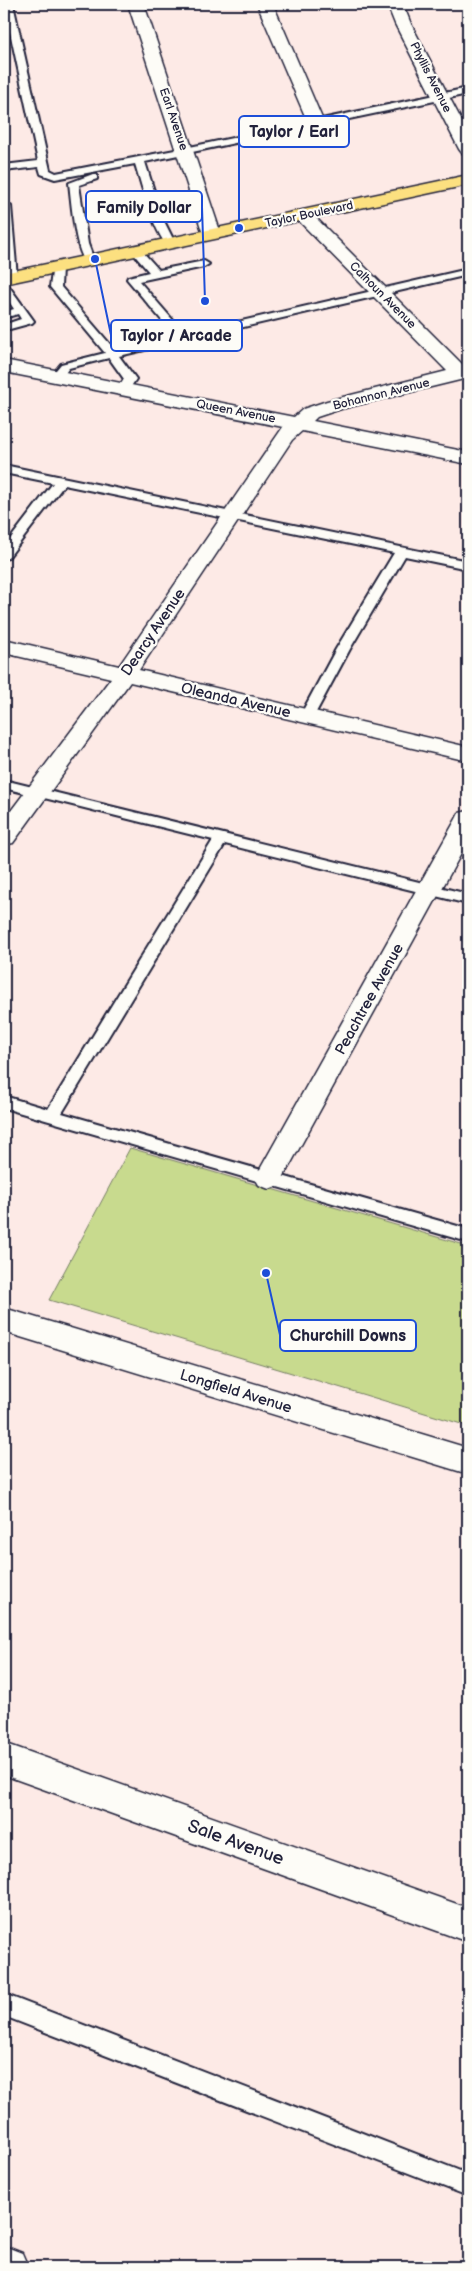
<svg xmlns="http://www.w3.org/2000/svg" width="472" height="2271" viewBox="0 0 472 2271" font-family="'Balsamiq Sans',sans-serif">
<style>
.green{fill:#c8da8e;stroke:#757e64}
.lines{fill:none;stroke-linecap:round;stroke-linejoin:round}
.service-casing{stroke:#22223b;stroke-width:4}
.minor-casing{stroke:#22223b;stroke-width:3}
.primary-casing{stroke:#22223b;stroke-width:3}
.service{fill:#fdfcf7;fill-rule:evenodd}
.minor{fill:#fdfcf7;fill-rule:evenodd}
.primary{fill:#fce080;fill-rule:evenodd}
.labels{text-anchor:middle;stroke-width:4.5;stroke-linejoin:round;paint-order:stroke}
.far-street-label{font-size:12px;fill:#22223b;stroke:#fdfcf7}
.street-label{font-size:15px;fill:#22223b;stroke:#fdfcf7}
.near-street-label{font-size:18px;fill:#22223b;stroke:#fdfcf7}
.leader{fill:none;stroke:#1d4ed8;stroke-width:2}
.callout-dot{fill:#1d4ed8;stroke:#fdfcf7;stroke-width:2}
.callout{fill:#fdfcf7;stroke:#1d4ed8;stroke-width:2}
.callout-label{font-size:16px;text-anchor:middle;font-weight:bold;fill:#22223b}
</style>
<rect width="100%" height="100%" fill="#fdeae6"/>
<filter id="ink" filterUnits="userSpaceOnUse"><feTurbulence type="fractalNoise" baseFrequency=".02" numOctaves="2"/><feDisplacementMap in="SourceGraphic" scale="10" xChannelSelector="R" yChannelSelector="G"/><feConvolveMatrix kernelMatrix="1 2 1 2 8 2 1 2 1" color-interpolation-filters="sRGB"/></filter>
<g filter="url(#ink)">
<path class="green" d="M130 1148 468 1246V1426L49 1300Z"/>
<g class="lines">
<g class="service-casing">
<path id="service" d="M4 4H13L50 170 56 173 185 148 468 88V94L145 162 163 219 175 243 170 246C156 242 140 179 135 164L55 179 41 174 39 167 4 171V165L38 161Z
M93 174 97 175V179L79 185 88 244 94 260 89 263C75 260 71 197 69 183Z
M4 203 11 206 17 277 12 280 7 277 4 242Z
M136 248 140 249 159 270 204 261 209 264 204 267 139 281 185 334 468 269V275L119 356 136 379 128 391 124 392 118 389 124 379 109 358 69 368 61 378H53L51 376 61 364 105 353 50 287 53 265H61L62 267 61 287 115 350 175 336 127 279 128 277 149 272 131 251Z
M4 284 8 285 34 321 32 323 10 329 6 328 4 326 6 324 21 319 18 314 4 318V312L14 309 4 294Z
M4 465 468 561V569L405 556 350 649 314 716 307 720 300 716 336 649 394 553 64 485 8 558 4 559V547L53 483 4 473Z
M4 780 468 894V904L225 844 62 1113 468 1229V1242L4 1108V1096L48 1109 213 840 4 788Z
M4 1994 468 2174V2196L4 2016Z"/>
</g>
<g class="minor-casing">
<path id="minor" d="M128 4H144L221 234 218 238H206L203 234Z
M257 4H273L324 123 322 127H310L308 123Z
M387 4H403L411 24 468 133V154L462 153 459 149 395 24Z
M304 211 310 212 465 367 468 366V378L341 409 317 417 313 421 468 452V464L302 431 292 440 139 670 468 747V761L130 682 13 843 4 845V820L111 678 4 653V639L119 666 283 427 4 372V360L294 417 303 409 327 401 447 371 298 220 295 216 298 212Z
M468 811V841L279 1185 269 1189 259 1185 255 1178 259 1171 456 819 459 813Z
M4 1308 468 1448V1474L4 1332Z
M4 1743 468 1908V1942L4 1775Z
M4 2246 22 2253 28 2267H4Z"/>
</g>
<g class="primary-casing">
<path id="primary" d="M468 175V185L4 284V273Z"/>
</g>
<use href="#service" class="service"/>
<use href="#minor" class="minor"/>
<use href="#primary" class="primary"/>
</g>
</g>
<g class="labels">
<g class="far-street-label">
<text transform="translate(431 77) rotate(63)" y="4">Phyllis Avenue</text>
<text transform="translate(174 119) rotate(71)" y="4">Earl Avenue</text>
<text transform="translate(309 214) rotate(-12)" y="4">Taylor Boulevard</text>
<text transform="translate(383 295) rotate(45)" y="4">Calhoun Avenue</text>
<text transform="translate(381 394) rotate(-14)" y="4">Bohannon Avenue</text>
<text transform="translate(236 411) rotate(11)" y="4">Queen Avenue</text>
</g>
<g class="street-label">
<text transform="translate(153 632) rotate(-56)" y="5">Dearcy Avenue</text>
<text transform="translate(236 700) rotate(13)" y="5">Oleanda Avenue</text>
<text transform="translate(369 999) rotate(-61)" y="5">Peachtree Avenue</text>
<text transform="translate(236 1391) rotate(17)" y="5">Longfield Avenue</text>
</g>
<g class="near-street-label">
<text transform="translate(236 1842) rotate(20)" y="6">Sale Avenue</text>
</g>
</g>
<path class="leader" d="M239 228L239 131M205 301L202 207M95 259L111 335M266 1273L280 1335"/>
<g class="callout-dot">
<circle cx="239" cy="228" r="5"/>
<circle cx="205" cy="301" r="5"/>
<circle cx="95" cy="259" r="5"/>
<circle cx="266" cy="1273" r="5"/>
</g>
<g class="callout">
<rect x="239" y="116" width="110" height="31" rx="5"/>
<rect x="86" y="191" width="116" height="31" rx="5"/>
<rect x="111" y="320" width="131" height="31" rx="5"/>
<rect x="280" y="1320" width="136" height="31" rx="5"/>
</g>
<g class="callout-label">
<text x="294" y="137">Taylor / Earl</text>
<text x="144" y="213">Family Dollar</text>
<text x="176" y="341">Taylor / Arcade</text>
<text x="348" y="1341">Churchill Downs</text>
</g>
<rect width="472" height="2271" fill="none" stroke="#fdfcf7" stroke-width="20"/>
<rect x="10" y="10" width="452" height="2251" fill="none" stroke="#22223b" stroke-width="2" filter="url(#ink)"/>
</svg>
